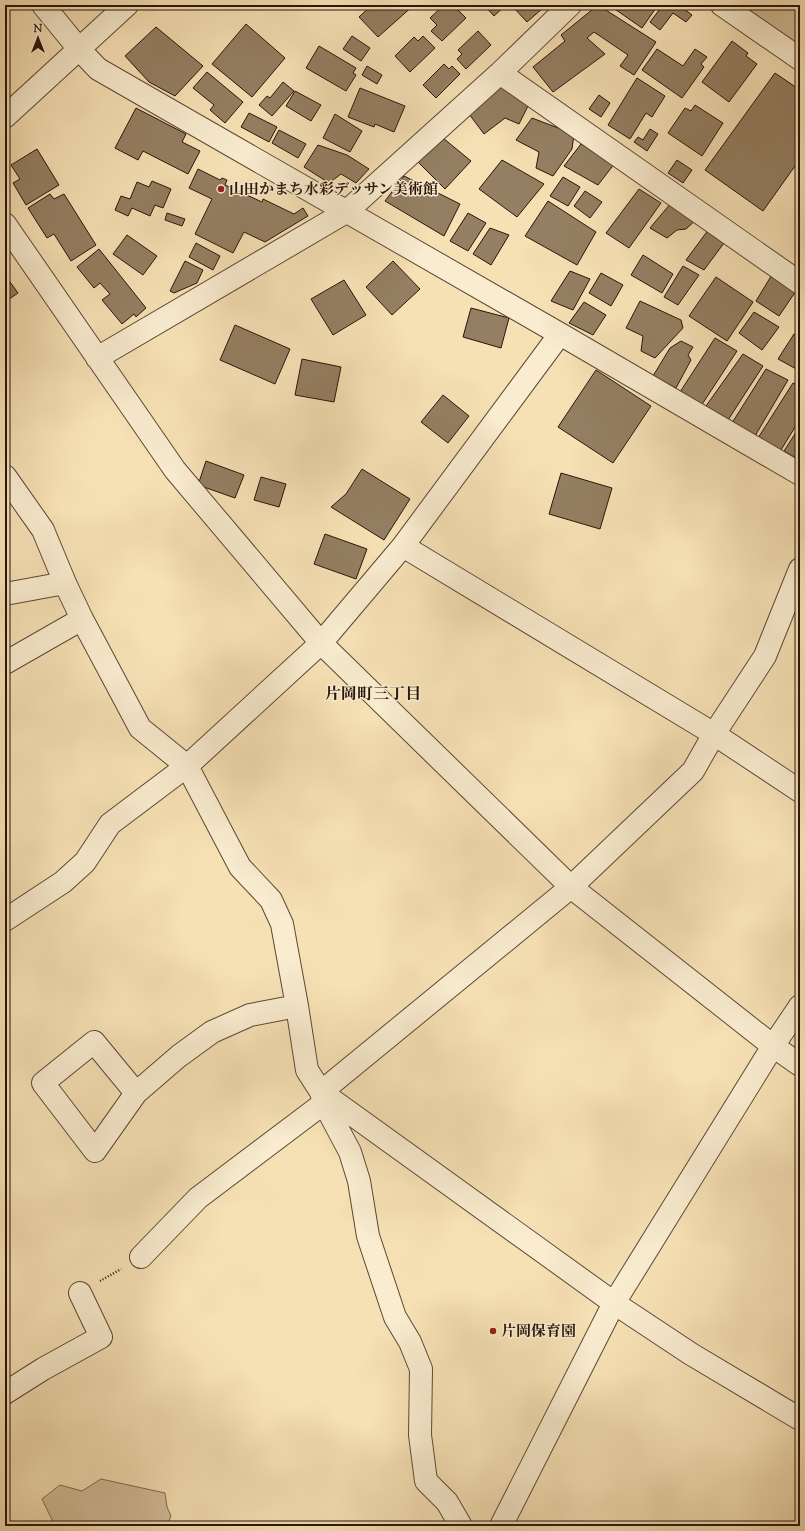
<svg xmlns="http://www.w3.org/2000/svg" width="805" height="1531" viewBox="0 0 805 1531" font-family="'Sorts Mill Goudy','Noto Serif JP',serif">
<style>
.green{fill:#d3be98;stroke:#7e6950}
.building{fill:#947f62;stroke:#291409}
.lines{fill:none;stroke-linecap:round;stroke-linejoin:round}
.minor-casing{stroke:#5c4734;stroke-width:24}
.path{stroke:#291409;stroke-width:2.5;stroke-dasharray:1 2;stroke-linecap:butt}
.minor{stroke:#f9eccf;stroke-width:22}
.poi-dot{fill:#8f2418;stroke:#f9eccf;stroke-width:1.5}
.labels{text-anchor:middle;stroke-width:3;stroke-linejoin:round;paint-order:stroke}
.poi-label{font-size:15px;font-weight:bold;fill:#291409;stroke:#f9eccf;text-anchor:start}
.neighbourhood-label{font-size:16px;font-weight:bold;fill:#291409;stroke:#f9eccf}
</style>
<rect width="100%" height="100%" fill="#f6e1b5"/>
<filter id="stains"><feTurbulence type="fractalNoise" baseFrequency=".005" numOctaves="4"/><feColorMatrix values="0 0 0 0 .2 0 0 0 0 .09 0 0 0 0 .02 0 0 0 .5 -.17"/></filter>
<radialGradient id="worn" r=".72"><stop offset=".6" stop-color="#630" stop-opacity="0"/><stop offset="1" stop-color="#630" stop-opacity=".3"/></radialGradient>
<path class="green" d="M722 5H800V59Z
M101 1479 165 1493 167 1507 171 1516 167 1526H55L42 1499 60 1485 82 1491Z"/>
<path class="building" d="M372 5H414L378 37 359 17Z
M444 5H453L466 18 442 41 431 31 437 25 430 18Z
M484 5H506L494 16Z
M517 5H541L543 8 527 22 514 8Z
M598 5 656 42 634 75 620 66 628 55 594 32 587 38 605 54 553 92 533 67 565 41 561 35Z
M609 5H658L642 28Z
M663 5H679L692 15 686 22 673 13 660 30 650 22Z
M246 24 285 58 252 97 212 64Z
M156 27 203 66 175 96 149 82 125 56Z
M478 31 491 45 466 69 457 59 462 54 458 50Z
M352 36 370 48 361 61 343 49Z
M423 36 435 48 410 72 395 56 414 37 418 41Z
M732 41 748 53 746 56 757 64 729 102 702 82Z
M319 46 356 68 353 73 356 75 346 91 306 68Z
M657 49 683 66 695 49 707 57 701 64 704 67 682 98 642 70Z
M444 64 449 69 452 66 460 74 436 98 423 85Z
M367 66 382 75 377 84 362 75Z
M207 72 243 102 225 123 210 110 214 105 193 88Z
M775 73 800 90V159L763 211 705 170Z
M637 78 665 96 652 117 646 113 630 139 608 125Z
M283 82 294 91 272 116 259 105 267 96 270 98Z
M499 86 529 104 519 124 505 118 484 134 469 114Z
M360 88 405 106 394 132 375 124 374 127 348 117Z
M295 91 321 105 311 121 286 106Z
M599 95 610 103 601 117 589 109Z
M695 105 723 123 702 156 668 133 685 108 691 111Z
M136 108 186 134 182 142 200 151 188 174 143 151 138 160 115 148Z
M249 113 277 127 269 142 241 127Z
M335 114 362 131 350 152 323 138Z
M532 118 574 134 572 149 553 176 536 168 539 152 516 140Z
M650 129 658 134 647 151 634 142 638 137 643 140Z
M279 130 306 144 298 158 272 143Z
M443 138 471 161 445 189 418 162Z
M581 144 615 163 598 185 564 166Z
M318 145 347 155 369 169 356 183 341 174 329 183 304 167Z
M37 149 59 185 26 205 13 183 20 179 11 165Z
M502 160 544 184 517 217 479 189Z
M677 160 692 170 683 183 668 173Z
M198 169 220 180 222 178 227 180 225 185 262 202 263 199 294 214 303 208 308 216 265 242 244 232 233 253 195 234 212 199 189 188Z
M404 176 460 204 444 236 385 201Z
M563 177 580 187 568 206 550 196Z
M152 181 171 189 163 208 155 205 150 216 132 208 128 216 115 210 121 196 130 199 137 182 149 187Z
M639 189 661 203 629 248 606 233Z
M585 191 602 202 590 218 574 206Z
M50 194 54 199 64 194 96 245 71 261 54 234 47 238 28 208Z
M548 201 596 232 577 265 525 236Z
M671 203 698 218 686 229 677 230 667 238 650 228Z
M167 213 185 219 182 226 165 220Z
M468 213 486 223 468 251 450 241Z
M490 228 509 235 491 265 473 254Z
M709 229 727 239 704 270 686 260Z
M127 235 157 256 143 275 113 254Z
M196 243 220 256 213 270 189 257Z
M99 249 146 308 136 317 134 314 122 324 102 300 110 294 100 283 94 288 77 267Z
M643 255 673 274 662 293 631 275Z
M185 261 203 270 197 283 174 293 170 291Z
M393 261 420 289 392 315 366 287Z
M683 266 699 275 678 305 664 297Z
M570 271 590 279 573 310 551 301Z
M601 273 623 285 611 306 589 293Z
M773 273 798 288 779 316 756 301Z
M5 275 18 293 5 302Z
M716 277 753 302 727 341 689 316Z
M344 280 366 315 333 335 311 299Z
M640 301 681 320 683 328 655 358 641 351 643 336 626 328Z
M584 302 606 315 593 335 569 323Z
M471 308 509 318 501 348 463 337Z
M754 312 779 327 762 350 739 333Z
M235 325 290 349 275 384 220 360Z
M794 334 800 338V371L778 359Z
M715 338 737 351 701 406 680 392Z
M681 341 693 347 688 355 691 360 676 388 653 376 670 348Z
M743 354 763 366 728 420 706 406Z
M302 359 341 367 334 402 295 395Z
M766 369 788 380 755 436 732 423Z
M596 370 651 406 613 463 558 427Z
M793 383 800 387V419L781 450 758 438Z
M443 395 469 416 448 443 421 422Z
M800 426V455L796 458 784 451Z
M206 461 244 475 235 498 198 485Z
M362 469 410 499 384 540 331 507 346 494Z
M561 473 612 488 600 529 549 514Z
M261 477 286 484 279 507 254 500Z
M325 534 367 549 356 579 314 564Z"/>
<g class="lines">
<g class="minor-casing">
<path id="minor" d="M43 5 79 49 98 69 560 334 800 474
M722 5 800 59
M500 73 800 283
M5 117 127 5
M5 224 175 470 321 643 571 887 773 1046 800 1065
M97 358 346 212 500 73 570 5
M5 476 43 530 65 583 82 619 140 728 187 766 240 867 271 900 282 924 297 1006 307 1070 321 1092 324 1103 350 1152 359 1181 368 1236 395 1317 410 1342 421 1369 420 1435 426 1481 447 1502 461 1526
M403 546 714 734 800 791
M800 569 765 656 714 734 693 771 571 887 321 1092 614 1303 691 1354 800 1419
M5 594 65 583
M5 663 82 619
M5 920 63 882 85 862 110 824 187 766 321 643 403 546 560 334
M136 1093 94 1042 43 1083 95 1151 136 1093 179 1056 212 1032 250 1015 297 1006
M141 1257 198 1198 324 1103
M5 1393 43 1369 101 1337 80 1293
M501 1526 614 1303 773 1046 800 1006"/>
</g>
<path class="path" d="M100 1281 121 1269"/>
<use href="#minor" class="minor"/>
</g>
<g class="poi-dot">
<circle cx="221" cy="189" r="4"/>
<circle cx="493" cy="1331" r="4"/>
</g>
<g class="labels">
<g class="poi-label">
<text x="229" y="194">山田かまち水彩デッサン美術館</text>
<text x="501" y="1336">片岡保育園</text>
</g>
<g class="neighbourhood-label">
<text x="373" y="699">片岡町三丁目</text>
</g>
</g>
<rect width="805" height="1531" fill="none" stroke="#f6e1b5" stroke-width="20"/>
<rect x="6" y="6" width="793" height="1519" fill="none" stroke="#291409" stroke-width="2"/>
<rect x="10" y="10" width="785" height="1511" fill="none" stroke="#291409"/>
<g transform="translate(38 38)" stroke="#f9eccf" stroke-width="3" paint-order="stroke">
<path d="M0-3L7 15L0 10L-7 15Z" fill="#291409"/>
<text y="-6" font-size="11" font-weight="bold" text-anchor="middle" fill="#291409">N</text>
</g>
<rect width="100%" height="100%" filter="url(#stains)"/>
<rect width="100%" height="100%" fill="url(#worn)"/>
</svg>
